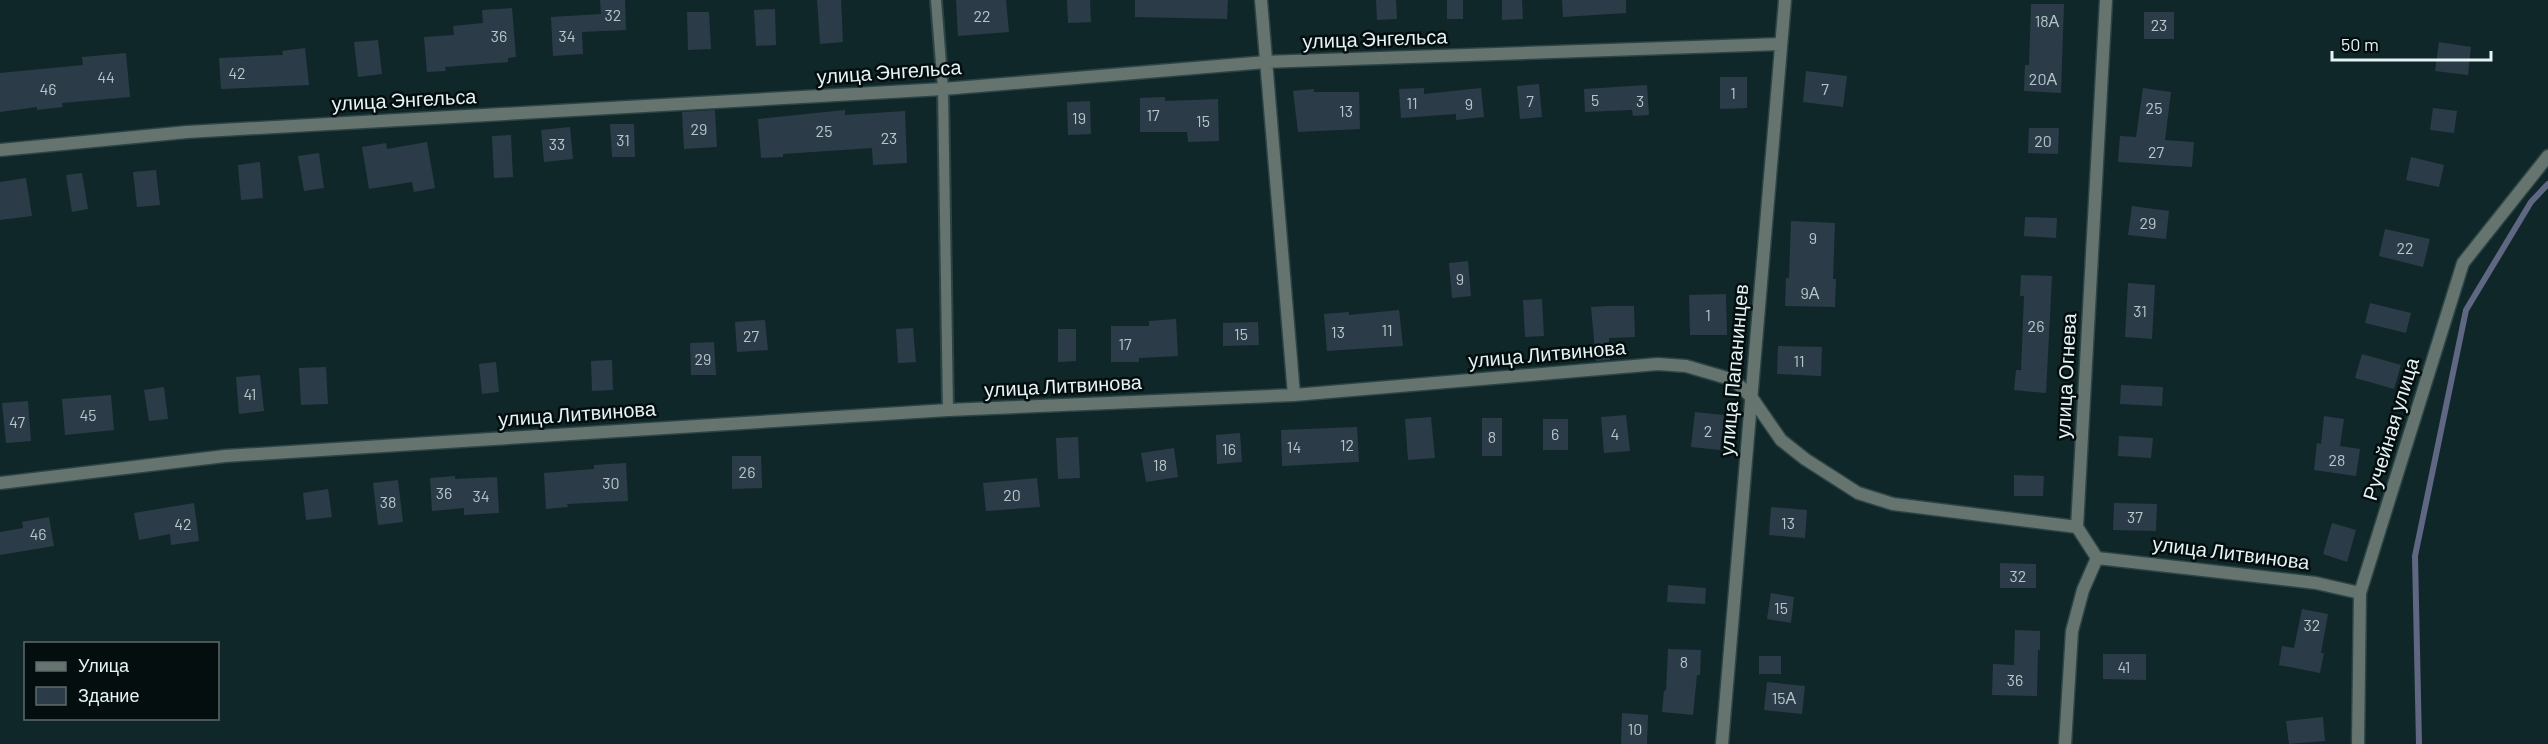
<svg xmlns="http://www.w3.org/2000/svg" width="2548" height="744" viewBox="0 0 2548 744" font-family="Barlow,sans-serif">
<style>
.lines{fill:none;stroke-linecap:round;stroke-linejoin:round}
.stream{stroke:#606782;stroke-width:6}
.building{fill:#2b3c48}
.lane-casing{stroke:#2d4445;stroke-width:14}
.street-casing{stroke:#2d4445;stroke-width:15}
.lane{stroke:#65746e;stroke-width:10}
.street{stroke:#65746e;stroke-width:12}
.labels{text-anchor:middle;stroke-width:5;stroke-linejoin:round;paint-order:stroke}
.number-label{font-size:16px;fill:#b6c5c9}
.street-label{font-size:20px;fill:#e5f3f4;stroke:#050e0f}
</style>
<rect width="100%" height="100%" fill="#0f2729"/>
<g class="lines">
<path class="stream" d="M2419 744 2415 556 2466 310 2531 202 2548 184"/>
</g>
<path class="building" d="M600 0H625L626 30 582 32 583 54 553 56 551 17 601 14Z
M817 0H841L843 42 820 44Z
M956 0H1006L1009 32 958 36Z
M1067 0H1090L1091 22 1068 23Z
M1135 0H1228L1227 19 1135 17Z
M1376 0H1396L1397 19 1377 20Z
M1447 0H1463V19H1447Z
M1502 0H1522L1523 19 1502 20Z
M1562 0H1626V13L1563 17Z
M2031 4H2064L2061 93 2024 91 2025 65H2029Z
M512 8 516 57 508 58V62L445 67 446 71 427 72 424 37 454 35 453 26 483 23 482 10Z
M775 9 776 45 756 46 754 10Z
M687 12H709L711 49 688 50Z
M2144 12H2174V39H2144Z
M378 40 382 74 358 77 354 42Z
M2439 42 2471 47 2468 75 2435 71Z
M305 48 309 85 221 89 219 58 283 55 282 51Z
M126 53 130 97 62 103 63 107 37 110V107L0 112V73L83 65 82 57Z
M1806 71 1847 76 1843 107 1803 102Z
M1720 77H1747V108L1720 109Z
M1539 84 1542 117 1520 119 1517 86Z
M1647 85 1649 115 1633 116 1632 110 1585 112 1584 89Z
M1424 88V94L1481 88 1484 117 1456 120V114L1401 118 1399 89Z
M2143 88 2171 92 2165 140 2194 142 2192 167 2118 162 2120 136 2136 137Z
M1314 89V92H1359L1360 129 1298 132 1293 91Z
M1165 97V101L1218 99 1219 141 1188 142 1187 132H1140V98Z
M1090 101 1091 134 1068 135 1067 102Z
M2433 108 2457 111 2454 133 2430 130Z
M715 110 717 147 684 149 682 112Z
M845 110V115L905 111 907 163 873 165 872 148 783 154V157L761 158 758 119Z
M610 124H634L635 157H612Z
M570 127 573 159 544 162 541 130Z
M2029 128H2059L2058 154 2028 153Z
M511 135 513 177 494 178 492 136Z
M427 142 435 188 414 192 412 182 369 189 362 147 386 143 387 149Z
M319 153 324 188 304 191 298 156Z
M2411 157 2444 165 2439 187 2406 180Z
M260 162 263 198 241 200 238 165Z
M156 170 160 205 137 207 133 172Z
M82 173 88 209 72 212 66 175Z
M26 178 32 216 0 220V182Z
M2132 206 2169 211 2166 239 2128 235Z
M2025 217 2057 218 2056 238 2024 236Z
M1791 221 1835 223 1833 279H1836L1835 307 1785 306 1786 278H1789Z
M2385 229 2430 239 2423 267 2379 256Z
M1468 261 1471 296 1452 298 1449 263Z
M2021 275 2052 276 2046 393 2014 390 2016 370H2021L2024 296H2020Z
M2128 283 2155 285 2152 339 2125 337Z
M1726 294 1727 335H1690L1689 295Z
M1542 299 1544 336 1525 337 1523 300Z
M2370 303 2411 313 2406 333 2365 323Z
M1607 306H1634L1635 337 1609 338 1610 360 1596 361 1591 307Z
M1399 310 1403 346 1327 351 1324 314 1349 312V315Z
M1176 319 1178 356 1139 358V362H1111V326H1149V321Z
M765 320 768 350 737 352 735 322Z
M1258 322 1259 345 1223 346V323Z
M913 328 916 362 898 363 896 329Z
M1058 329H1076V361L1058 362Z
M714 342 716 375H691L690 343Z
M1778 346 1822 347 1821 376 1777 374Z
M2362 354 2401 365 2394 389 2355 378Z
M612 360 613 390 592 391 591 361Z
M496 362 499 392 482 394 479 364Z
M326 367 328 404 301 405 299 368Z
M260 375 264 411 239 414 236 377Z
M2121 385 2163 387 2162 406 2120 404Z
M164 387 168 419 149 421 144 390Z
M111 395 114 430 65 435 62 399Z
M28 401 31 441 6 443 2 403Z
M1695 412 1724 415 1720 450 1691 447Z
M1626 415 1630 451 1604 453 1601 417Z
M2324 416 2344 419 2340 446 2360 449 2356 476 2314 470 2317 443 2321 444Z
M1431 417 1435 458 1408 460 1405 419Z
M1482 418H1502V456H1482Z
M1543 419H1568V450H1543Z
M1357 427 1359 462 1282 466 1281 430Z
M1240 433 1242 462 1217 464 1216 435Z
M2119 436 2153 438 2151 458 2118 456Z
M1078 437 1080 478 1058 479 1056 438Z
M1174 448 1178 477 1146 482 1141 453Z
M732 456H761L762 488 732 489Z
M626 463 628 501 567 504 568 507 546 509 544 473 594 469V465Z
M2014 475 2044 476 2043 496H2014Z
M455 476V479L497 477 499 513 464 515V508L432 511 430 478Z
M1037 478 1040 507 986 511 983 483Z
M398 480 403 522 378 525 373 483Z
M328 489 332 517 306 520 303 493Z
M194 503 199 541 171 545 170 534 139 540 134 513Z
M2114 503 2157 504 2156 531 2113 530Z
M1771 507 1807 510 1805 538 1769 535Z
M49 517 54 546 0 555V532L23 528 22 522Z
M2332 523 2356 530 2347 562 2323 554Z
M2000 563 2036 564V588H2000Z
M1668 585 1706 588 1705 604 1667 602Z
M1771 593 1794 597 1791 623 1767 619Z
M2302 609 2328 614 2321 653H2324L2320 673 2279 665 2282 646 2294 648Z
M2015 630 2040 631V650H2038L2037 696 1992 695 1993 664 2014 665Z
M1668 649 1701 650 1700 675H1697L1693 715 1662 712 1664 690 1666 691Z
M2103 654H2146V680L2103 679Z
M1759 656H1781V674H1759Z
M1767 682 1805 686 1802 714 1764 710Z
M1622 713 1648 715 1647 744H1621Z
M2323 717 2325 741 2289 744 2286 721Z"/>
<g class="lines">
<g class="lane-casing">
<path id="lane" d="M936 0 943 89 948 410"/>
</g>
<g class="street-casing">
<path id="street" d="M1261 0 1294 395
M0 150 187 132 943 89 1266 62 1781 44
M0 483 225 456 948 410 1294 395 1658 364 1686 366 1734 380 1752 398 1781 440 1805 459 1858 493 1893 504 2077 527
M2097 558 2316 583 2360 593
M1722 744 1785 0
M2065 744 2072 631 2083 590 2097 558 2077 527 2106 0
M2358 744 2360 593 2463 263 2548 156"/>
</g>
<use href="#lane" class="lane"/>
<use href="#street" class="street"/>
</g>
<g class="labels">
<g class="number-label">
<text x="613" y="21">32</text>
<text x="982" y="22">22</text>
<text x="2047" y="27">18А</text>
<text x="2159" y="31">23</text>
<text x="499" y="42">36</text>
<text x="567" y="42">34</text>
<text x="237" y="79">42</text>
<text x="106" y="83">44</text>
<text x="2043" y="85">20А</text>
<text x="48" y="95">46</text>
<text x="1825" y="95">7</text>
<text x="1733" y="99">1</text>
<text x="1595" y="106">5</text>
<text x="1530" y="107">7</text>
<text x="1640" y="107">3</text>
<text x="1412" y="109">11</text>
<text x="1469" y="110">9</text>
<text x="2154" y="114">25</text>
<text x="1346" y="117">13</text>
<text x="1153" y="121">17</text>
<text x="1079" y="124">19</text>
<text x="1203" y="127">15</text>
<text x="699" y="135">29</text>
<text x="824" y="137">25</text>
<text x="889" y="144">23</text>
<text x="623" y="146">31</text>
<text x="2043" y="147">20</text>
<text x="557" y="150">33</text>
<text x="2156" y="158">27</text>
<text x="2148" y="229">29</text>
<text x="1813" y="244">9</text>
<text x="2405" y="254">22</text>
<text x="1460" y="285">9</text>
<text x="1810" y="299">9А</text>
<text x="2140" y="317">31</text>
<text x="1708" y="321">1</text>
<text x="2036" y="332">26</text>
<text x="1387" y="336">11</text>
<text x="1338" y="338">13</text>
<text x="1241" y="340">15</text>
<text x="751" y="342">27</text>
<text x="1125" y="350">17</text>
<text x="703" y="365">29</text>
<text x="1799" y="367">11</text>
<text x="250" y="400">41</text>
<text x="88" y="421">45</text>
<text x="17" y="428">47</text>
<text x="1708" y="437">2</text>
<text x="1555" y="440">6</text>
<text x="1615" y="440">4</text>
<text x="1492" y="443">8</text>
<text x="1347" y="451">12</text>
<text x="1294" y="453">14</text>
<text x="1229" y="455">16</text>
<text x="2337" y="466">28</text>
<text x="1160" y="471">18</text>
<text x="747" y="478">26</text>
<text x="611" y="489">30</text>
<text x="444" y="499">36</text>
<text x="1012" y="501">20</text>
<text x="481" y="502">34</text>
<text x="388" y="508">38</text>
<text x="2135" y="523">37</text>
<text x="1788" y="529">13</text>
<text x="183" y="530">42</text>
<text x="38" y="540">46</text>
<text x="2018" y="582">32</text>
<text x="1781" y="614">15</text>
<text x="2312" y="631">32</text>
<text x="1684" y="668">8</text>
<text x="2124" y="673">41</text>
<text x="2015" y="686">36</text>
<text x="1784" y="704">15А</text>
<text x="1635" y="735">10</text>
</g>
<g class="street-label">
<text transform="translate(1375 39) rotate(-2)" y="7">улица Энгельса</text>
<text transform="translate(889 72) rotate(-4)" y="7">улица Энгельса</text>
<text transform="translate(404 100) rotate(-3)" y="7">улица Энгельса</text>
<text transform="translate(1547 354) rotate(-5)" y="7">улица Литвинова</text>
<text transform="translate(1734 370) rotate(-85)" y="7">улица Папанинцев</text>
<text transform="translate(2066 376) rotate(-87)" y="7">улица Огнева</text>
<text transform="translate(1063 386) rotate(-3)" y="7">улица Литвинова</text>
<text transform="translate(577 414) rotate(-4)" y="7">улица Литвинова</text>
<text transform="translate(2391 429) rotate(-73)" y="7">Ручейная улица</text>
<text transform="translate(2231 553) rotate(7)" y="7">улица Литвинова</text>
</g>
</g>
<rect x="24" y="642" width="195" height="78" fill="#050e0f" stroke="#5f6a6b" stroke-width="1.5"/>
<rect x="36" y="662" width="30" height="9" fill="#65746e" stroke="#5f6a6b" stroke-width="1.5"/>
<text x="78" y="672" font-size="18" fill="#e5f3f4">Улица</text>
<rect x="36" y="687" width="30" height="18" fill="#2b3c48" stroke="#5f6a6b" stroke-width="1.5"/>
<text x="78" y="702" font-size="18" fill="#e5f3f4">Здание</text>
<path d="M2332 51v9h159v-9" fill="none" stroke="#e5f3f4" stroke-width="3"/>
<text x="2341" y="51" font-size="18" fill="#e5f3f4" stroke="#050e0f" stroke-width="4.5" paint-order="stroke">50 m</text>
</svg>
